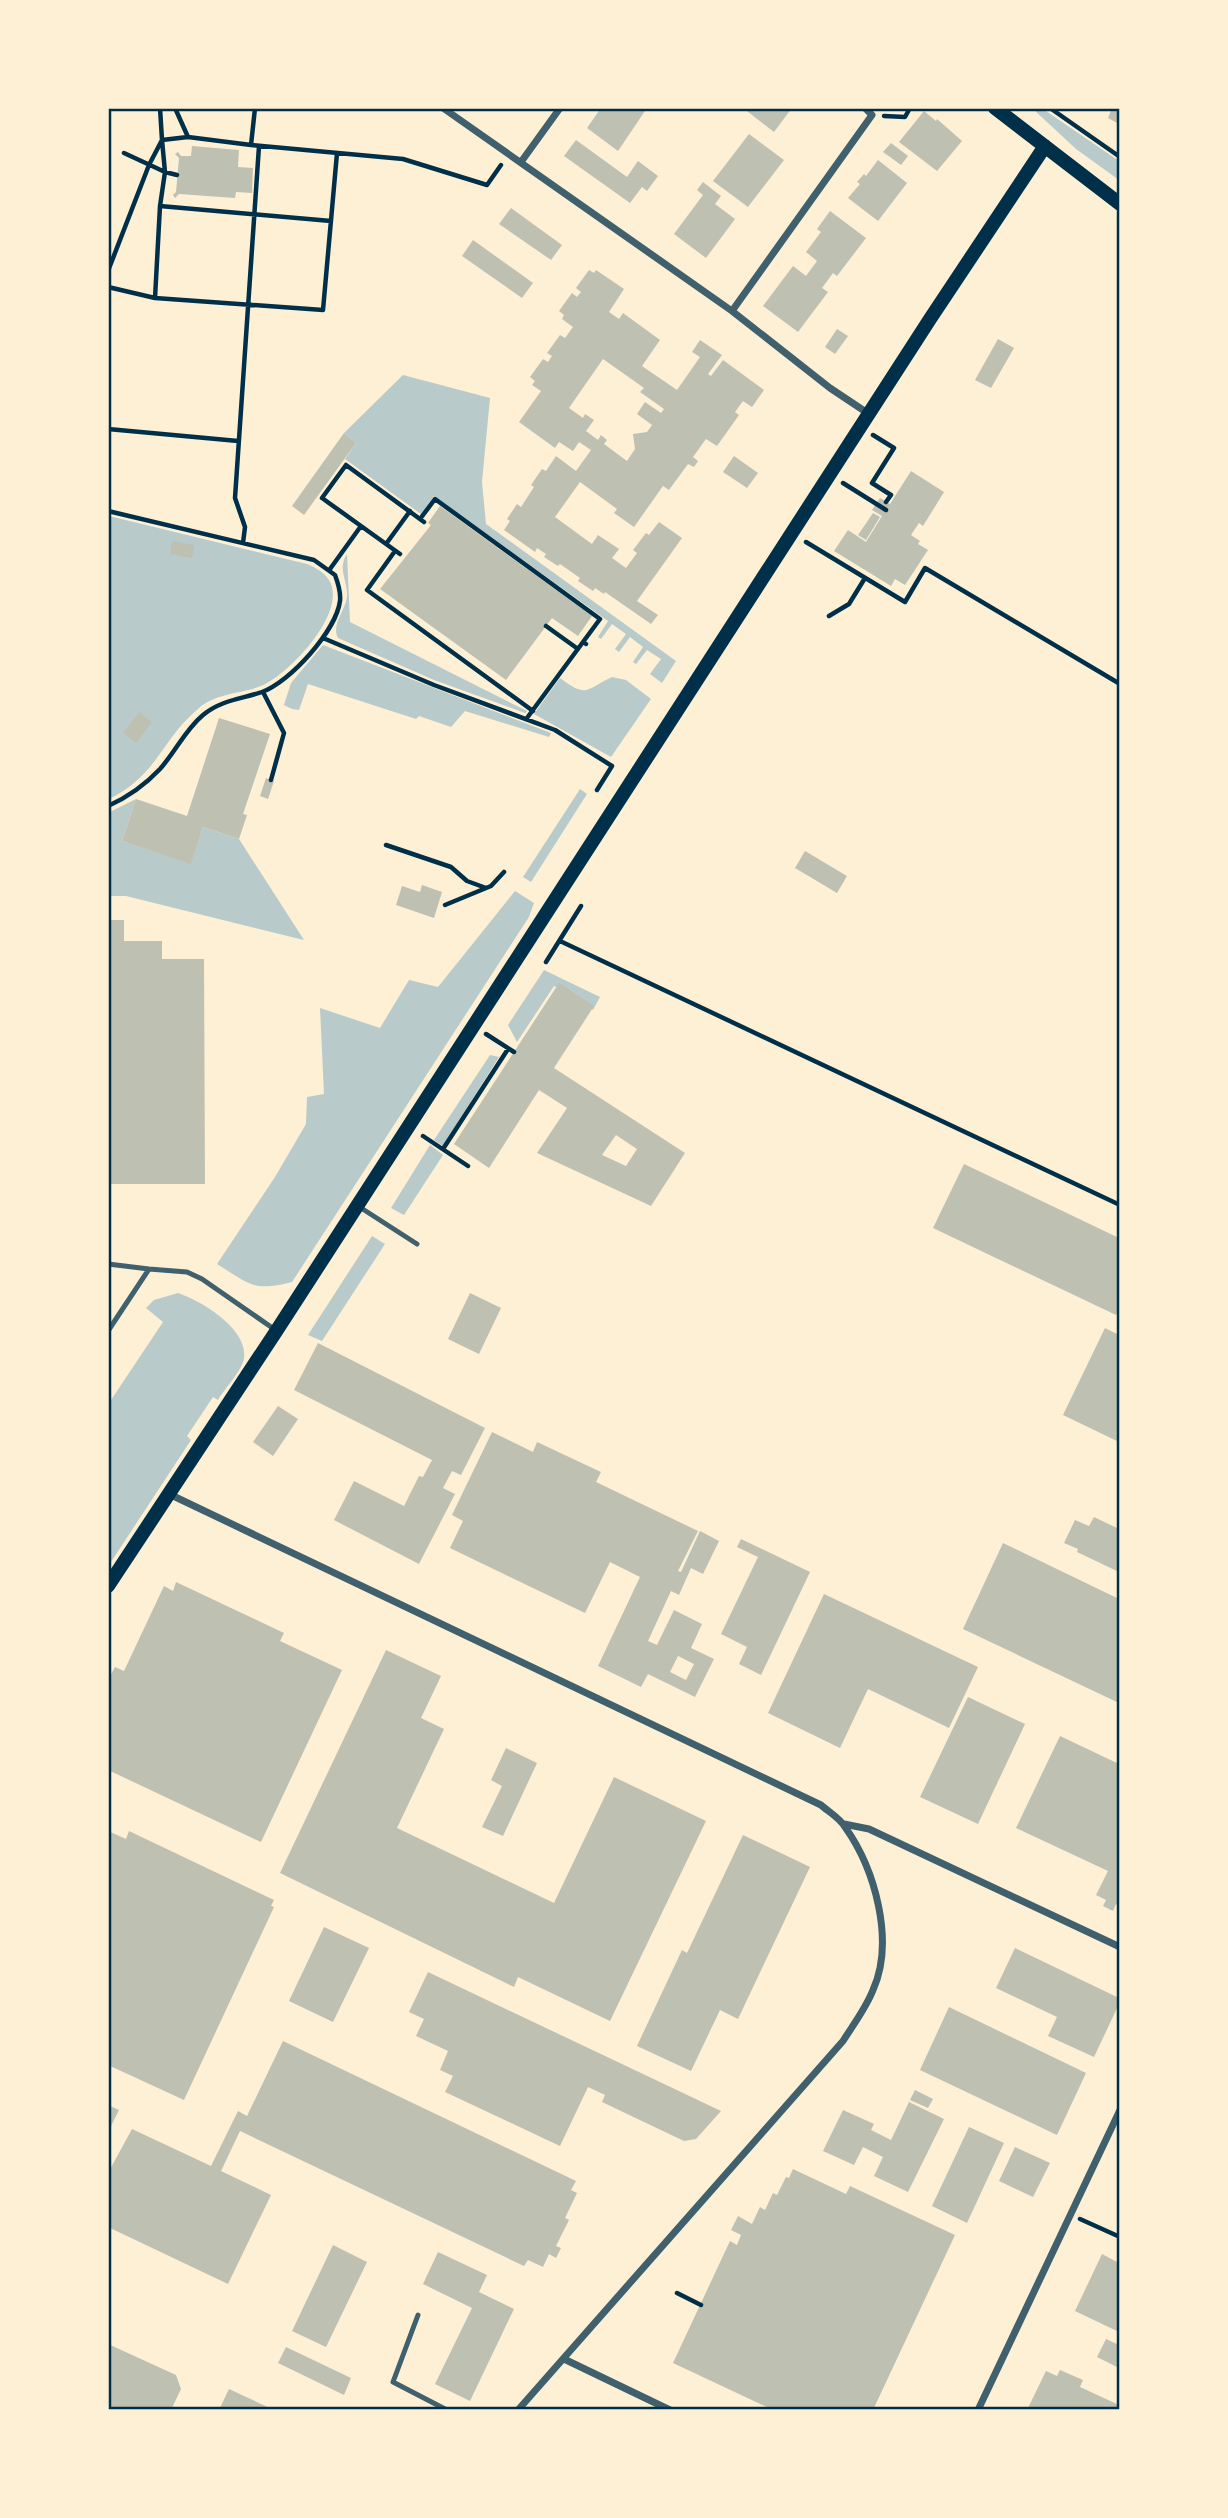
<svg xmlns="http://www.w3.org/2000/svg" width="1228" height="2518" viewBox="0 0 1228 2518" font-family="'Source Sans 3',sans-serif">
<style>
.green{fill:#b9caca}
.building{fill:#bec0b2;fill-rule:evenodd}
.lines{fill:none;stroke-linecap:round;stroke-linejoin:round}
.path{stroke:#003049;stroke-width:4.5}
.service{stroke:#3f606c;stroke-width:5}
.minor{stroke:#3f606c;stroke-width:7}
.secondary{stroke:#003049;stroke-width:14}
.neatline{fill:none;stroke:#003049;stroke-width:2.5}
</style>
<rect width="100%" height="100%" fill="#fdf0d5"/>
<path class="green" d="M1033 109H1043L1119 161V180L1076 149Z
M403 375 490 398 482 482 486 524 676 661 662 683 650 674 661 659 647 650 636 664 633 662 643 647 630 637 619 652 615 649 626 634 612 624 601 639 598 637 608 621 434 496 421 514 345 459 356 443 344 433Z
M109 516 307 564C316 568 324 572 329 580 348 611 293 669 267 683 246 695 217 691 198 709 161 740 157 776 109 799Z
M347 554 350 622 527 711 525 713 434 680 338 638C331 625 345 611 347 597 348 581 337 569 347 554Z
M323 645 551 733 549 737 465 711 451 727 419 716 416 719 308 684 299 710 292 709 284 705 291 683Z
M612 677 626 680 651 699 611 757 534 714 560 678C588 699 586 689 612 677Z
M580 789 587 794 531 882 523 877Z
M136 799 122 841 191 863 203 827 239 839 304 940 126 896H109L108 813Z
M515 891 534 903 529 917 292 1282C252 1292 250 1284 217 1264L275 1177 306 1124 307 1097 324 1094 320 1008 380 1028 409 980 438 987Z
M544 970 600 997 593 1010 554 986 517 1042 508 1025Z
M490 1055 499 1057 443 1146 434 1140Z
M430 1145 443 1155 404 1215 391 1208Z
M372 1236 385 1244 322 1341 308 1335Z
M178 1293C202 1301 248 1329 244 1358 242 1371 225 1388 218 1400L213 1397 187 1436 191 1440 109 1565V1403L163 1322 146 1308 154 1300Z"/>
<path class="building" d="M601 108H647L618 151 587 128Z
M743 108H792L774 132Z
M1112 108H1119V124L1108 118Z
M924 111 936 121 937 119 962 141 937 171 899 142Z
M749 134 784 160 748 207 713 181Z
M576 140 627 177 638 161 658 176 647 191 642 187 630 203 564 156Z
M891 143 908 156 901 165 883 152Z
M192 146 239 150 238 167 253 168 252 193 236 192 235 198 179 194 175 198 173 195 176 192 179 158 175 154 178 152 181 156H191Z
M878 160 907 183 878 221 848 198 860 184 857 182 864 174 866 176Z
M703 182 721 196 715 204 735 219 706 258 674 234 703 195 697 190Z
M511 208 562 245 551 260 499 224Z
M830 211 866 238 837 276 833 273 822 288 828 292 798 332 763 306 793 266 806 276 817 261 806 252 821 232 817 229Z
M473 240 533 283 522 298 462 256Z
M589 270 594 273 596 270 624 289 609 312 619 319 623 313 660 340 642 366 677 390 700 357 692 352 700 340 722 355 708 374 711 376 723 360 764 390 752 407 743 401 735 412 739 415 717 446 706 439 693 457 698 461 694 467 688 464 669 490 663 486 634 527 614 513 617 509 580 482 555 517 592 544 598 535 619 549 612 558 626 568 637 553 633 550 646 533 649 535 659 522 682 538 637 601 658 615 651 624 605 592 604 594 595 588 593 591 578 581 580 578 560 564 558 566 544 557 546 554 537 548 535 552 504 530 510 521 507 519 517 504 521 507 534 487 531 485 542 469 546 471 556 456 576 471 591 450 579 442 573 451 559 442 555 448 519 422 541 391 532 385 535 381 530 377 543 359 548 362 552 356 547 353 560 335 565 338 573 327 562 319 564 315 559 311 572 293 577 297 581 292 576 288ZM603 359 644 388 640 392 664 409 661 413 645 402 637 414 652 425 647 432 633 434 635 449 627 461 604 444 607 440 601 435 598 440 586 431 594 420 585 414 583 418 569 408Z
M837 329 848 336 835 354 825 347Z
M998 339 1014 348 991 388 975 380Z
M344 433 356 443 304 515 292 506Z
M734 456 758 473 747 488 723 472Z
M911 471 944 492 923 526 919 523 911 535 920 541 918 544 928 550 905 585 895 579 891 586 834 551 848 530 866 542 882 516 872 510 880 498 890 504Z
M440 506 592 616 578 636 552 618 506 680 380 589 431 525 428 523Z
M873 513 880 517 866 540 858 535Z
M172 541 194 545 192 558 170 554Z
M139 712 152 722 136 743 123 733Z
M219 718 270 734 243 814 247 815 239 839 203 827 191 864 122 841 136 799 187 816Z
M266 778 274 781 268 799 260 796Z
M805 851 847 876 837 893 795 868Z
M422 885 442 892 434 918 396 905 402 886 420 892Z
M108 920H124V941H162V959H204L205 1184H108Z
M559 983 594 1006 554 1068 685 1153 651 1206 537 1153 567 1108 539 1090 489 1168 454 1144ZM616 1135 637 1149 626 1166 602 1155Z
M964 1164 1119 1238V1308L1116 1315 933 1228Z
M470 1293 501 1308 479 1354 448 1339Z
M1105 1328 1119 1335V1442L1063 1415Z
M318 1343 485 1428 461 1475 452 1471 443 1488 455 1494 419 1564 334 1520 354 1481 404 1506 419 1476 423 1477 432 1460 294 1390Z
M278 1406 298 1419 273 1456 253 1442Z
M492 1432 533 1452 537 1442 601 1472 596 1482 698 1531 678 1571 681 1572 700 1531 719 1541 703 1574 691 1568 679 1595 671 1591 648 1641 657 1645 674 1610 702 1624 691 1648 714 1659 695 1697 648 1674 641 1687 598 1666 640 1577 610 1562 585 1613 450 1548 463 1521 452 1515ZM678 1656 694 1664 686 1680 670 1672Z
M1094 1517 1119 1529V1572L1077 1552 1078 1549 1064 1543 1075 1520 1089 1526Z
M741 1539 810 1572 761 1675 739 1664 747 1647 721 1634 758 1557 737 1547Z
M1003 1543 1119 1599V1703L963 1629Z
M176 1582 284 1633 280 1641 342 1670 261 1842 108 1770V1680L115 1667 124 1671 164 1586 173 1591Z
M824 1594 978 1667 949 1728 868 1689 840 1748 768 1713Z
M386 1650 441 1676 421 1718 444 1729 397 1828 554 1903 614 1777 706 1821 610 2021 518 1977 514 1987 280 1873Z
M968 1697 1025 1724 978 1824 920 1797Z
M1060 1736 1119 1764V1906L1116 1904 1113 1911 1103 1906 1106 1900 1096 1895 1108 1871 1016 1828Z
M506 1748 537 1763 503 1836 482 1827 502 1786 491 1780Z
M108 1831 126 1839 129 1831 274 1900 271 1906 274 1907 184 2100 108 2065Z
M743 1835 810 1867 738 2019 720 2010 691 2071 637 2046 682 1950 687 1953Z
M324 1927 369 1948 333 2022 289 2001Z
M1015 1948 1119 1998V2004L1094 2057 1048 2036 1057 2017 996 1988Z
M428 1972 603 2055 721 2111 696 2139 684 2141 602 2102 605 2095 588 2087 560 2146 445 2092 453 2076 440 2070 448 2051 416 2036 424 2019 409 2012Z
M949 2007 1086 2073 1057 2135 920 2070Z
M283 2041 576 2181 571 2190 577 2193 565 2218 569 2220 556 2246 561 2248 556 2258 549 2254 543 2267 528 2260 524 2266 240 2131 221 2171 271 2195 228 2284 108 2227V2173L132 2129 211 2166 238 2111 247 2116Z
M915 2090 933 2099 928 2108 910 2100Z
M909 2102 944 2119 908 2192 874 2176 883 2157 863 2147 854 2165 823 2151 843 2110 874 2124 871 2130 891 2140Z
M108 2105 119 2110 108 2132Z
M969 2127 1004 2143 967 2223 932 2206Z
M1015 2147 1050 2163 1033 2197 999 2181Z
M793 2169 846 2194 850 2186 955 2235 873 2410H773L673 2363 730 2241 737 2245 741 2235 731 2230 738 2216 752 2224 760 2207 765 2210 773 2193 777 2195 786 2177 789 2178Z
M333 2245 367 2262 326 2347 292 2331Z
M438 2252 487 2275 479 2292 514 2309 470 2401 435 2384 472 2308 423 2284Z
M1102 2254 1119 2263V2332L1075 2311Z
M1106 2339 1119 2345V2368L1097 2357Z
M108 2344 176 2375 181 2389 171 2410H108Z
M286 2347 351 2378 344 2395 278 2363Z
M1060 2370 1083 2380 1080 2387 1119 2405V2410H1027L1046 2371 1057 2376Z
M229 2389 274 2410H219Z"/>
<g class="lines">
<path class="path" d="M1050 108 1120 157
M884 116 905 117 910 108
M188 137 251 145 255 108
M251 145 403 159 487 185 501 165
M124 153 165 172 177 175
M160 206 331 221
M108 271 149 165 162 140 160 108
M108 287 155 298 160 206 165 172 162 140 188 137 175 108
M155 298 323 310 337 153
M108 429 238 441
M873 435 894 448 872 483 891 495 886 502
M843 483 886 510
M108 511 314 560 335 575C338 583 341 592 340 601 336 631 290 682 262 692 242 699 221 700 203 715 185 730 176 751 160 769 145 785 128 797 108 806
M420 519 435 499 600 619 583 642
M361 526 400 554
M806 542 905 602 925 568 1120 684
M243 543 245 527 235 498 259 146
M386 544 410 511
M395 551 367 590 533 711
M330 569 361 526 322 498 346 465 424 522
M829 616 849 604 865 578
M546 626 578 649
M323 638 434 685 555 730 612 766 597 790
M263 692 284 733 271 780
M527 718 583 642 586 644
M386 845 451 867 467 881 486 888
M445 905 491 886 504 872
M560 941 1120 1205
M546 962 581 906
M486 1034 514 1052
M423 1136 468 1166
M443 1149 508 1049
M1080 2219 1120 2237
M677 2293 701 2305"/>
<path class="service" d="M358 1206 417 1244
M108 1264 149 1269 108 1331
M149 1269 187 1272 202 1279 274 1329
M418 2315 393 2382 447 2410"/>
<path class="minor" d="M443 108 732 311 830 388 869 414
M521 162 560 108
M732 311 872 115 865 108
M169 1494 821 1805C829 1812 840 1818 845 1827 875 1869 895 1941 873 1990 866 2008 853 2025 843 2041L518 2410
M844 1824 869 1829 1120 1947
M564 2359 670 2410
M978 2410 1120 2110"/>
<path class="secondary" d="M995 108 1120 204
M108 1586 277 1330 930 319 1045 146"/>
</g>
<rect width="1228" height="2518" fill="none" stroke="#fdf0d5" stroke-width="220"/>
<rect x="110" y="110" width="1008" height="2298" class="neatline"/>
</svg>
